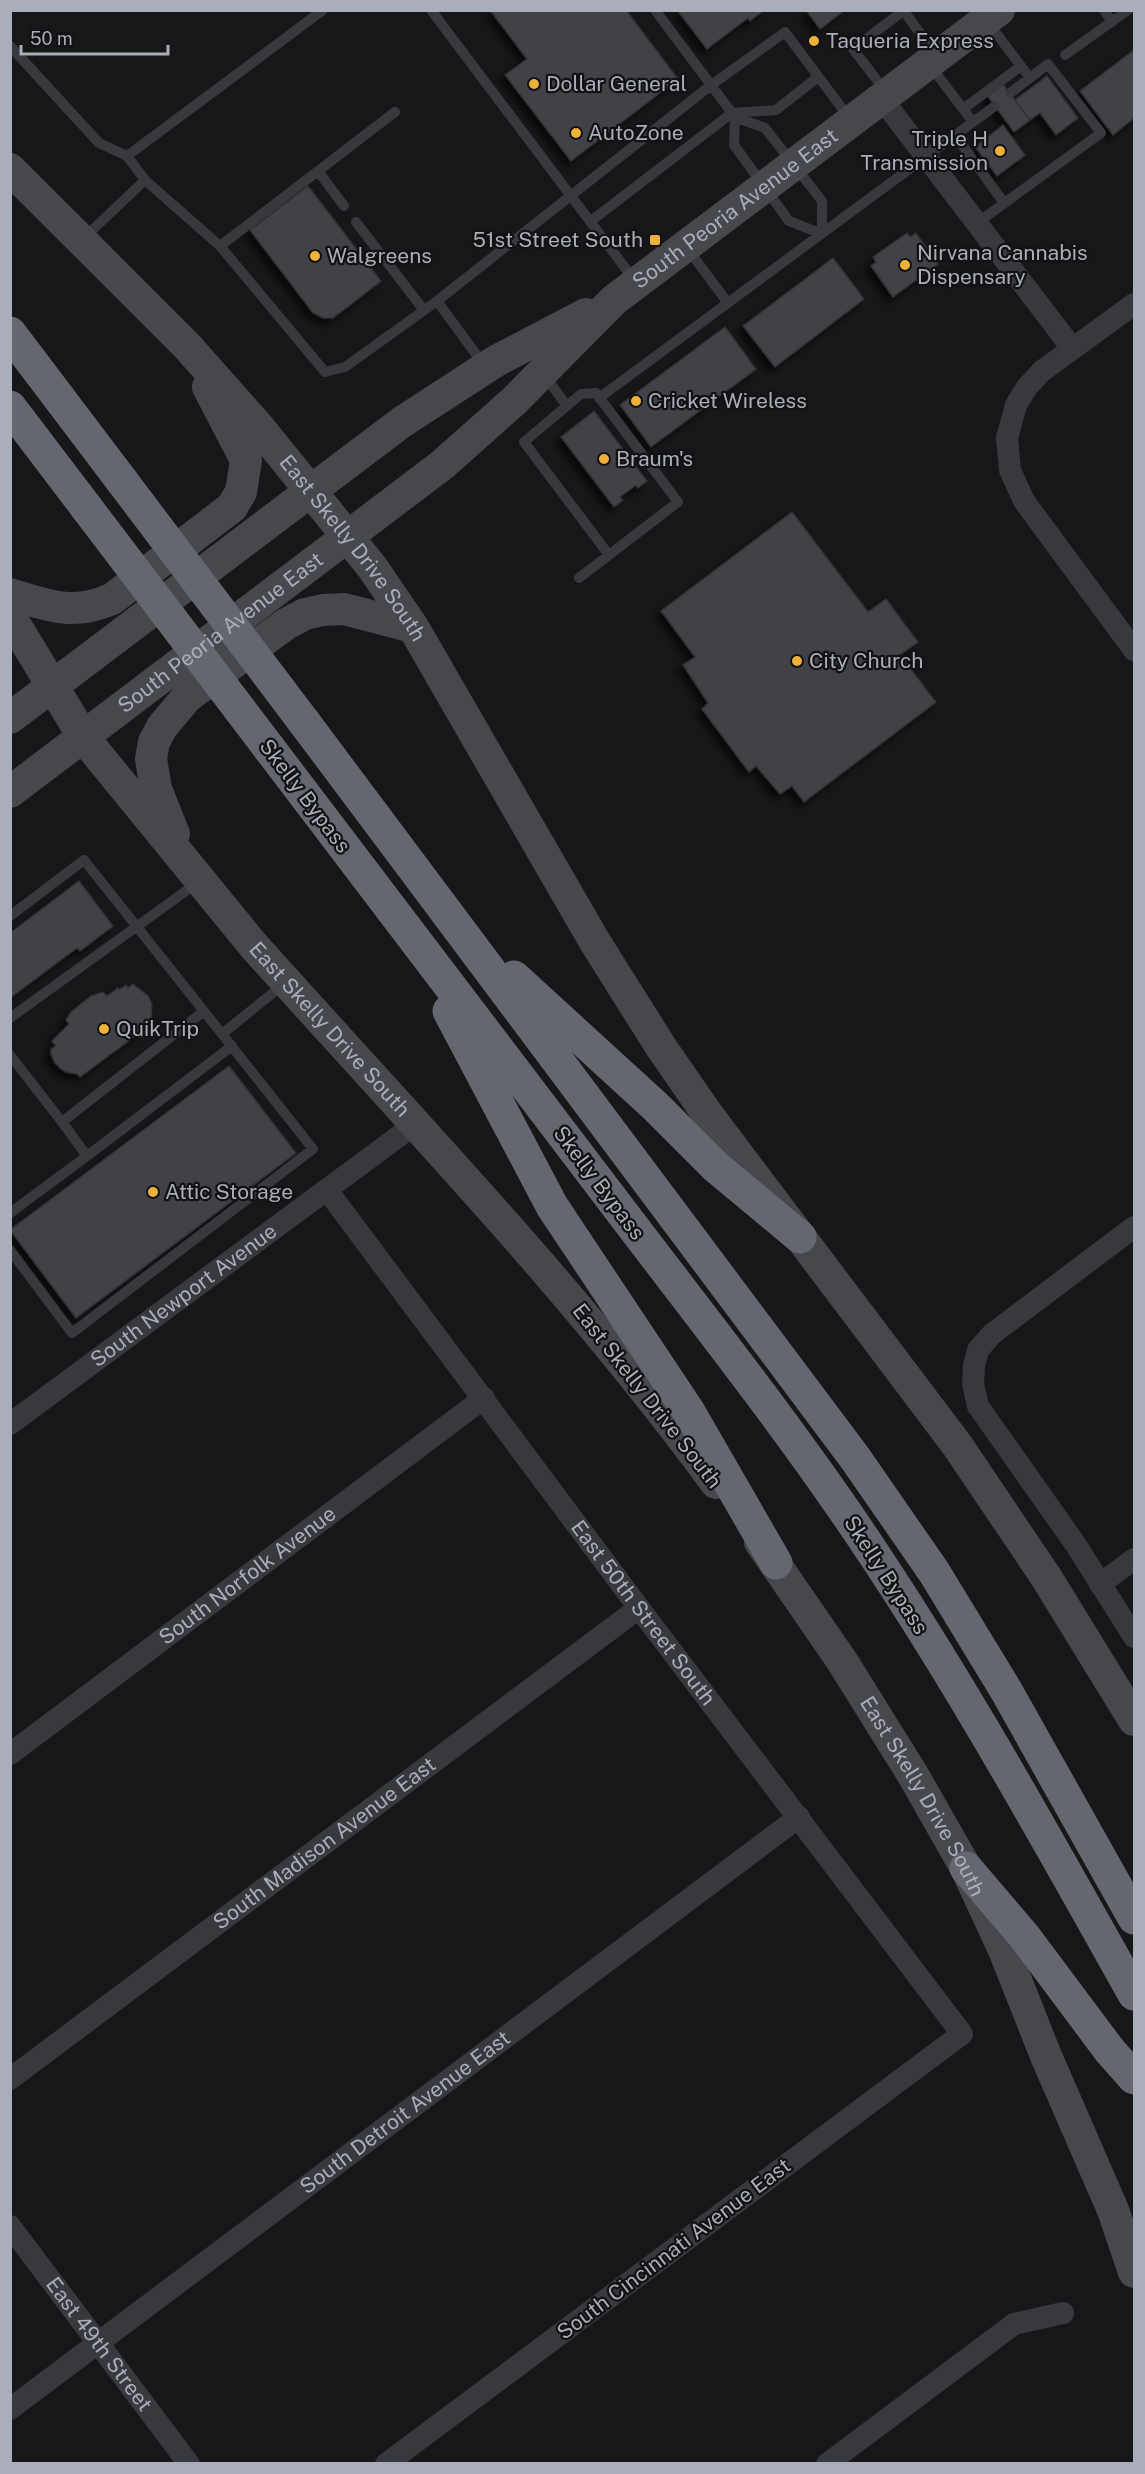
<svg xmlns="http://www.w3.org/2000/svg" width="1145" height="2474" viewBox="0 0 1145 2474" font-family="'Public Sans',sans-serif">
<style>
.building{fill:#414246;stroke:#313135;stroke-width:1.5;filter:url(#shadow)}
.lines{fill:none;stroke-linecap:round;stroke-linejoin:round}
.lane{stroke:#38393e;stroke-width:10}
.street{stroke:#38393e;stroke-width:22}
.secondary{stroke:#46484e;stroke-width:32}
.highway{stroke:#64676f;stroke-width:33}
.highway-bridge{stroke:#64676f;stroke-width:33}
.poi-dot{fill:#eeb13a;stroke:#121214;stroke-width:2}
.labels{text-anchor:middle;stroke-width:4.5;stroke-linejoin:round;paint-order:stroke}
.poi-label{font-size:21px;fill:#aaaeb9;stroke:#121214;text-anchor:start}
.street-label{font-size:21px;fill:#aaaeb9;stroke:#121214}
</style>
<defs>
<filter id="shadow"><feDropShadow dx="-5.5" dy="5.5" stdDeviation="3" flood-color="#0009"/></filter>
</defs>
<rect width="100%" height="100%" fill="#171719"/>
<path class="building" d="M490 10H626L678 79 571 161 505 75 527 59Z
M677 10H764L750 21 748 18 707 49Z
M806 10H845L820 29Z
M1134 50V118L1113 135 1080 91Z
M1047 76 1078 118 1056 135 1040 113 1030 120 1015 100Z
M1002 83 1030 120 1014 132 986 94Z
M1003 125 1025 155 997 176 975 147Z
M308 186 381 281 333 318H323L313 313 250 230Z
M907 233 910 237 916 233 938 264 893 297 871 266 876 262 873 257Z
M833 258 864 299 775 367 743 326Z
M725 327 756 369 651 447 620 405Z
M594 411 647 481 638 488 636 485 620 497 623 500 614 507 561 437Z
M792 512 868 612 886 599 918 642 900 655 936 702 804 802 792 786 780 794 756 766 749 772 702 709 708 703 683 665 695 657 661 611Z
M79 881 113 926 80 951 77 948 10 998V933Z
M133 984 148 996 152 1004 151 1018 154 1022 80 1077 77 1074 66 1072 61 1069 55 1063 51 1054V1049L56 1046 52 1041 69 1024 66 1020 71 1012 91 996 103 992 107 996 118 988 119 990 126 985 128 988Z
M229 1066 296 1153 76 1318 10 1230Z"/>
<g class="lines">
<path class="lane" d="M323 10 127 156 145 180 220 246 325 372 345 367 437 301 484 365
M431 10 635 281
M655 10 732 113 735 117 765 128 822 201V234L789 221 734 145 735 117
M903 10 936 55
M1104 10 1112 22
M10 46 99 143 127 156
M1065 55 1128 10
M886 92 853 49 903 11
M1010 93 1030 78
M963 109 1021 66
M973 122 995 106
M955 135 1004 203
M318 171 344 206
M591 221 732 113 776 110 818 77
M356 222 423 309
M977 223 1101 133 1048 64 1030 78 987 21
M84 238 145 180
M220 246 395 112
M687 248 728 303
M437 301 710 86 785 32 850 119
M544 375 567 406
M599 398 973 122 929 64
M579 578 678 502 596 393 581 394 524 442 609 555
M10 916 84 860 222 1034 284 984
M10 1018 197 883
M10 1055 62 1122 204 1011
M87 1156 232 1046
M10 1213 87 1156 62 1122
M10 1250 72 1333 313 1149 222 1034"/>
<g class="street">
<path d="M882 99 1072 348"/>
<path d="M1134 304 1042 371 1027 387 1016 405 1007 438 1010 470 1024 501 1134 650"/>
<path id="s1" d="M327 1190 639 1608 962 2034 386 2464"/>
<path d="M1134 1227 992 1334 978 1350 974 1366 973 1384 978 1406 1076 1545 1134 1637"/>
<path id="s2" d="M10 1424 414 1125"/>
<path d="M1100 1584 1134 1559"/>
<path id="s3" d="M10 1754 484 1398"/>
<path id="s4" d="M10 2079 639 1608"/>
<path id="s5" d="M10 2226 189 2464"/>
<path id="s6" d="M10 2409 799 1817"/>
<path d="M827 2464 1014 2324 1063 2313"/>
</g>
<g class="secondary">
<path id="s7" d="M10 169 187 346 258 426 372 567 413 627 595 942 661 1047 708 1115 957 1445 1046 1577 1134 1720"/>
<path d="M10 594C49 606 73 616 112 599L232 507 241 492 246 460 208 387"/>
<path id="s8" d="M10 616 84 738 253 945C411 1121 576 1292 716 1483"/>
<path d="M10 718 402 422 496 361 586 314"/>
<path id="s9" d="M10 792 442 465 514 401 614 300 999 10"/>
<path d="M174 834 156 789 151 759 154 742 162 727 187 697 286 624 305 614 323 610 344 609 413 627"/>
<path id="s10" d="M760 1542 842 1661 913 1775 966 1868 1004 1950 1046 2056 1113 2210 1134 2272"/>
</g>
<path class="highway" d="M10 333 122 481
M10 407 86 507
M304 722 855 1458 934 1572 1007 1692 1134 1918
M269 748C383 898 497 1048 611 1198 689 1301 770 1403 844 1510 951 1665 1042 1830 1134 1994
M514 977 655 1106 716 1167 800 1237
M449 1011 552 1206 689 1412 776 1563
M966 1868 1024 1936 1110 2051 1134 2078"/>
<path class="highway-bridge" d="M122 481 304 722
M86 507 269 748"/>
</g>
<g class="poi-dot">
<circle cx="814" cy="41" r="6"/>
<circle cx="534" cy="84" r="6"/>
<circle cx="576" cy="133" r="6"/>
<circle cx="1000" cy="151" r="6"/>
<rect x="649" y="234" width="12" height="12" rx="3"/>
<circle cx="315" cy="256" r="6"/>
<circle cx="905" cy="265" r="6"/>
<circle cx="636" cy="401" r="6"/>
<circle cx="604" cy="459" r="6"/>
<circle cx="797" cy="661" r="6"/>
<circle cx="104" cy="1029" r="6"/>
<circle cx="153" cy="1192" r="6"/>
</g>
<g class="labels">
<g class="poi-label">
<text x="826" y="48">Taqueria Express</text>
<text x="546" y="91">Dollar General</text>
<text x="588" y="140">AutoZone</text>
<text x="988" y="146" text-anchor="end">Triple H<tspan x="988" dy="24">Transmission</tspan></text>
<text x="643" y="247" text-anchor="end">51st Street South</text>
<text x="917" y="260">Nirvana Cannabis<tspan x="917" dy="24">Dispensary</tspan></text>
<text x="327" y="263">Walgreens</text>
<text x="648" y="408">Cricket Wireless</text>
<text x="616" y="466">Braum's</text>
<text x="809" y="668">City Church</text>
<text x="116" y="1036">QuikTrip</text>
<text x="165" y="1199">Attic Storage</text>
</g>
<g class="street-label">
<text dy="7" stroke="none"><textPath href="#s9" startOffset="932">South Peoria Avenue East</textPath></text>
<text dy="7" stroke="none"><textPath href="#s7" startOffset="512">East Skelly Drive South</textPath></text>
<text dy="7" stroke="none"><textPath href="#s9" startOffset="264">South Peoria Avenue East</textPath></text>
<text transform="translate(305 796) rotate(53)" y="7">Skelly Bypass</text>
<text dy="7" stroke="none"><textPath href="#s8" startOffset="524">East Skelly Drive South</textPath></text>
<text transform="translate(599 1183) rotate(53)" y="7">Skelly Bypass</text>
<text dy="7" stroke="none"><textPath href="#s2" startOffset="216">South Newport Avenue</textPath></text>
<text transform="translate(647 1396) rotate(52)" y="7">East Skelly Drive South</text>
<text transform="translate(886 1575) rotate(57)" y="7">Skelly Bypass</text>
<text dy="7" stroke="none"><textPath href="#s3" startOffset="297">South Norfolk Avenue</textPath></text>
<text dy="7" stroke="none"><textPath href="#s1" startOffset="528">East 50th Street South</textPath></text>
<text dy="7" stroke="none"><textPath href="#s10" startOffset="302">East Skelly Drive South</textPath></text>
<text dy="7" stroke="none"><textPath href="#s4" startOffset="393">South Madison Avenue East</textPath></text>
<text dy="7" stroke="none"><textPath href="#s6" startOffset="494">South Detroit Avenue East</textPath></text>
<text transform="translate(674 2249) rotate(-37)" y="7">South Cincinnati Avenue East</text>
<text dy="7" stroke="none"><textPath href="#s5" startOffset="148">East 49th Street</textPath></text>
</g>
</g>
<rect width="1145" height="2474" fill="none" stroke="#aaaeb9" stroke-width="24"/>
<path d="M21 45v9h147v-9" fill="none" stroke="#aaaeb9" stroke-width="3"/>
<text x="30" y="45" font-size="18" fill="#aaaeb9" stroke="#121214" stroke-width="4.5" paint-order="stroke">50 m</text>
</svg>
